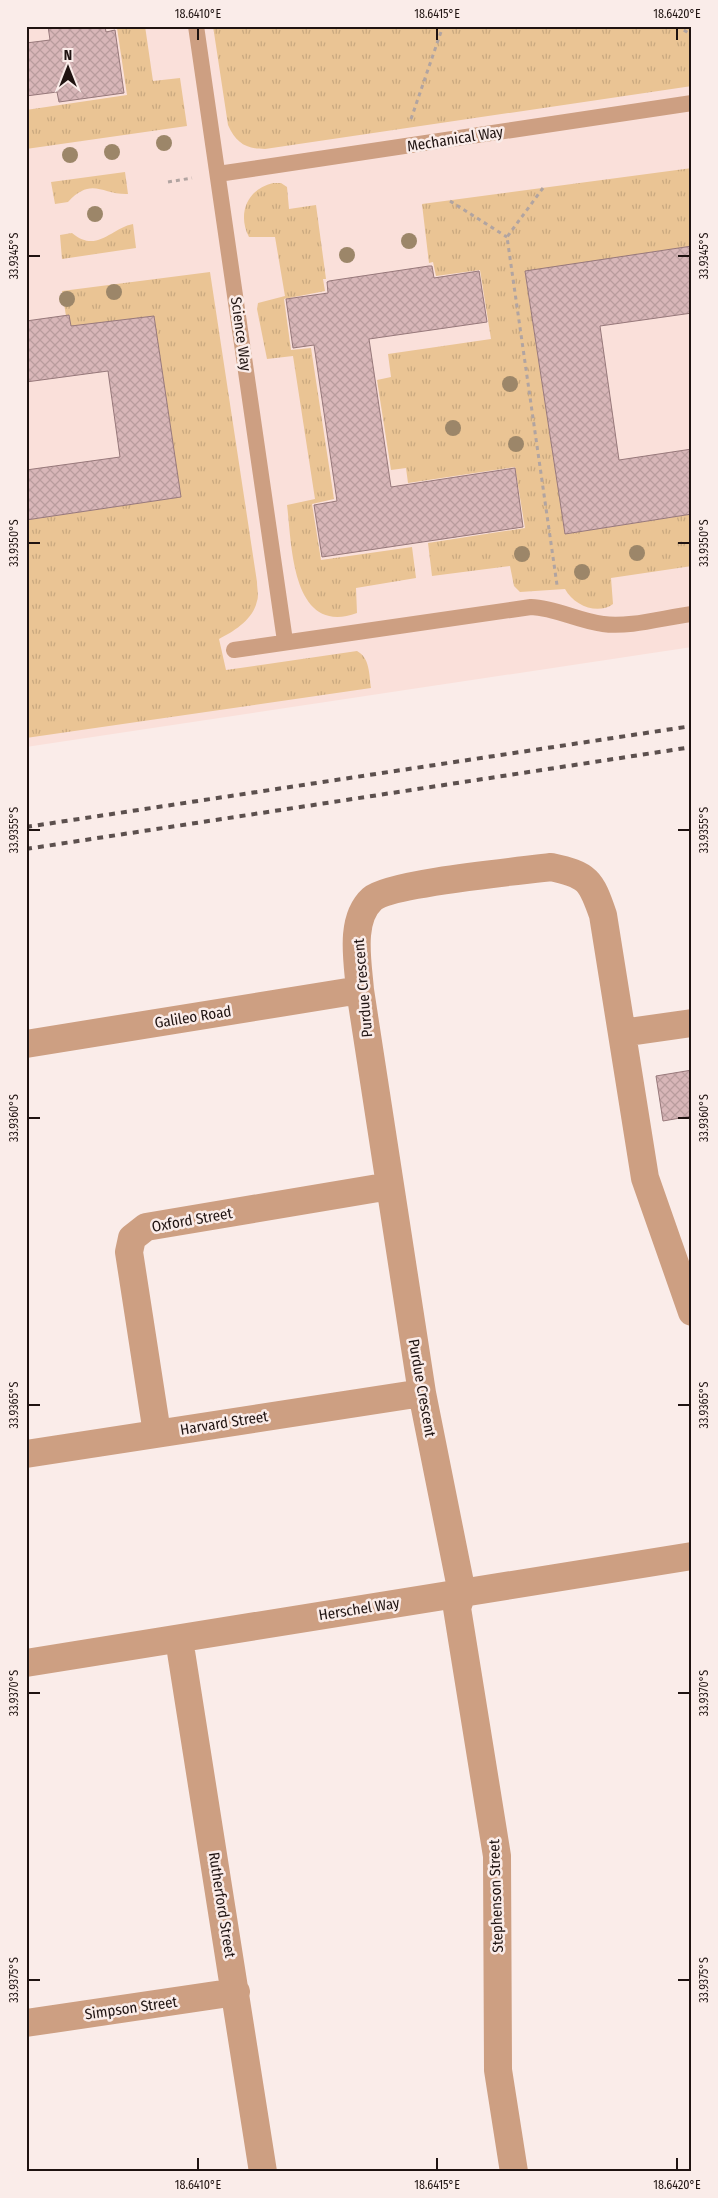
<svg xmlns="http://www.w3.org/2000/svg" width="718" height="2198" viewBox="0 0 718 2198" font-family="'Fira Sans Condensed',sans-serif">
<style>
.built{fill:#fae0da}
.grass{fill:url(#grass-tufts)}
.building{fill:url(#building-cross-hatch);stroke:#97787a}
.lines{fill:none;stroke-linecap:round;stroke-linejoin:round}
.path{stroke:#b1a4a1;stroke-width:3;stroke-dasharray:4 4;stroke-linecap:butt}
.lane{stroke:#cd9f82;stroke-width:16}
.street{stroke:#cd9f82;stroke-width:28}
.rail{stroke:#5c504e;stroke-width:4;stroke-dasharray:6 6;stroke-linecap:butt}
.tree{fill:#9c8669}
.ticks{fill:none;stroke:#1f1311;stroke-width:2}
.labels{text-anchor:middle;stroke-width:5;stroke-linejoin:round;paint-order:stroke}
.street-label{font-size:15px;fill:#1f1311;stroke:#faece9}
.neatline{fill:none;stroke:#1f1311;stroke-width:2}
.ticks-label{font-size:12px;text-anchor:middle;fill:#1f1311}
</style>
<defs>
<pattern id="grass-tufts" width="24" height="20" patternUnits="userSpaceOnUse" patternTransform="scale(1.25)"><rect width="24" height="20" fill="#eac494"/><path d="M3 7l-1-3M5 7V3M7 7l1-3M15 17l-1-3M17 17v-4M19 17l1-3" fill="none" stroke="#c8a87f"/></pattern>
<pattern id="building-cross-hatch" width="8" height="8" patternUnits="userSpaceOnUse" patternTransform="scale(1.25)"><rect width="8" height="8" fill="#d8b6b8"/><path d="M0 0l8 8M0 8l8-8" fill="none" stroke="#b99c9d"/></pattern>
</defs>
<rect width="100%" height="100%" fill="#faece9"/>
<path class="built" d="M26 26H692V647L26 747Z"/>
<path class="grass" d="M109 26H145L153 81 180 78 187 126 26 149V110L127 95 117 28H109Z
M213 26H692V86L265 149C246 149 236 143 228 125Z
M692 168V246L525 272 565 534 692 514V566L611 578 613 604C598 615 574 606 565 589L520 592 514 586 510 566 432 576 428 543 525 528 515 467 408 483 406 468 391 470 377 380 391 377 388 354 491 339 480 270 436 276 433 262 429 263 422 204Z
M125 172 128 194C102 195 92 176 68 202L55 204 51 182Z
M273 183H281L287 187 289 209 316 205 326 279H323L325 291 284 299 291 350 311 348 334 499 312 504 321 560 412 547 416 578 356 588 357 613C291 637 292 544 287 505L315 499 293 356 267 359 257 309 258 303 285 296 275 237H249C237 214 247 189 273 183Z
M133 224 136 248 62 259 60 235 72 233C97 254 111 228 133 224Z
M210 272 257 582C257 588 259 596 257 601 253 620 234 631 219 639L226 670 357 651C370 658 369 674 371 688L26 738V520L181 497 154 316 71 326 69 315 66 316 62 291Z"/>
<path class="building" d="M48 26H105L106 32 115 30 124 93 59 102 57 92 26 96V43L50 40Z
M692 246V313L600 326 619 460 692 449V514L565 534 525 271Z
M429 266H432L434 278 479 271 487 322 369 339 391 487 515 468 523 527 322 557 314 505 337 501 314 345 293 348 286 299 328 293 327 282 329 281Z
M69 315 71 326 154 316 181 497 26 520V470L120 457 108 371 26 382V321Z
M692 1070V1116L663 1121 656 1076Z"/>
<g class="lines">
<path class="path" d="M677 26 692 35
M411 119 443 26
M168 182 192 178
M543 188 507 237 557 585
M450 201 507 237"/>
<path class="lane" d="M196 26 285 641
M218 174 692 103
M234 650 531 607C556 608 578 621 603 624 629 628 666 617 692 614"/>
<path class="street" d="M622 1033 692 1023
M26 1044 360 990
M157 1433 129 1252 132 1238 146 1227 390 1186
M26 1454 422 1393
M179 1639 263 2172
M26 1663 692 1556
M26 2023 236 1992
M514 2172 498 2070 497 1856 457 1608 462 1593 422 1393 360 990C358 963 349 920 372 899 389 883 521 871 551 867 588 875 591 880 603 915L645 1178 692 1312"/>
<path class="rail" d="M26 827 692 726
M26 849 692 747"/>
</g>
<g class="tree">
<circle cx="164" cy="143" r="8"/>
<circle cx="112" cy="152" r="8"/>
<circle cx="70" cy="155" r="8"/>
<circle cx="95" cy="214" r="8"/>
<circle cx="409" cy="241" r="8"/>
<circle cx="347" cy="255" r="8"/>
<circle cx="114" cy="292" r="8"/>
<circle cx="67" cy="299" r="8"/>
<circle cx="510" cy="384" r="8"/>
<circle cx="453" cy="428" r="8"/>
<circle cx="516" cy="444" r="8"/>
<circle cx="637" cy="553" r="8"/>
<circle cx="522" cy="554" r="8"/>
<circle cx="582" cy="572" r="8"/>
</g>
<path class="ticks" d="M198 28V40M437 28V40M677 28V40M28 256H40M678 256H690M28 543H40M678 543H690M28 830H40M678 830H690M28 1118H40M678 1118H690M28 1405H40M678 1405H690M28 1693H40M678 1693H690M28 1980H40M678 1980H690M198 2158V2170M437 2158V2170M677 2158V2170"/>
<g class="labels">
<g class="street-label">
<text transform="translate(455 139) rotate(-9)" y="5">Mechanical Way</text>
<text transform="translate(241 334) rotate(82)" y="5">Science Way</text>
<text transform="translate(363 988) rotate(-95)" y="5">Purdue Crescent</text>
<text transform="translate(193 1017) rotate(-9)" y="5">Galileo Road</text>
<text transform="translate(192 1220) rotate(-10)" y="5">Oxford Street</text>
<text transform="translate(422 1388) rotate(80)" y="5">Purdue Crescent</text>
<text transform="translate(224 1423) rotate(-9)" y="5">Harvard Street</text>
<text transform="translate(359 1609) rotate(-9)" y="5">Herschel Way</text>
<text transform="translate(496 1896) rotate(-92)" y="5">Stephenson Street</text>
<text transform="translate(222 1905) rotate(81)" y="5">Rutherford Street</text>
<text transform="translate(131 2008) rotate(-8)" y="5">Simpson Street</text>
</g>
</g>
<rect width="718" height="2198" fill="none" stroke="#faece9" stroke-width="55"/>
<g transform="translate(68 68)" stroke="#faece9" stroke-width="4" paint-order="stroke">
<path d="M0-4L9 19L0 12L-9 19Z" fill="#1f1311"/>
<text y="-8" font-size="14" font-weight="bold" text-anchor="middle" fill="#1f1311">N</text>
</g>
<rect x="28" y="28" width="662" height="2142" class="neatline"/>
<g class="ticks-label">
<text x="198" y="18">18.6410°E</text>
<text x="437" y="18">18.6415°E</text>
<text x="677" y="18">18.6420°E</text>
<text transform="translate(14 256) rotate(-90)" y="4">33.9345°S</text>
<text transform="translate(704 256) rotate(-90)" y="4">33.9345°S</text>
<text transform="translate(14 543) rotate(-90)" y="4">33.9350°S</text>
<text transform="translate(704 543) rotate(-90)" y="4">33.9350°S</text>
<text transform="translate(14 830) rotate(-90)" y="4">33.9355°S</text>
<text transform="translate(704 830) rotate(-90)" y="4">33.9355°S</text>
<text transform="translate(14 1118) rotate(-90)" y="4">33.9360°S</text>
<text transform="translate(704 1118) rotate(-90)" y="4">33.9360°S</text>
<text transform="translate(14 1405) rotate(-90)" y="4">33.9365°S</text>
<text transform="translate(704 1405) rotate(-90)" y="4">33.9365°S</text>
<text transform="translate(14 1693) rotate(-90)" y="4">33.9370°S</text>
<text transform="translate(704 1693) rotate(-90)" y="4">33.9370°S</text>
<text transform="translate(14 1980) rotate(-90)" y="4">33.9375°S</text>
<text transform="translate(704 1980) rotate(-90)" y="4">33.9375°S</text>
<text x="198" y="2189">18.6410°E</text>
<text x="437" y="2189">18.6415°E</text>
<text x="677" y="2189">18.6420°E</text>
</g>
</svg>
